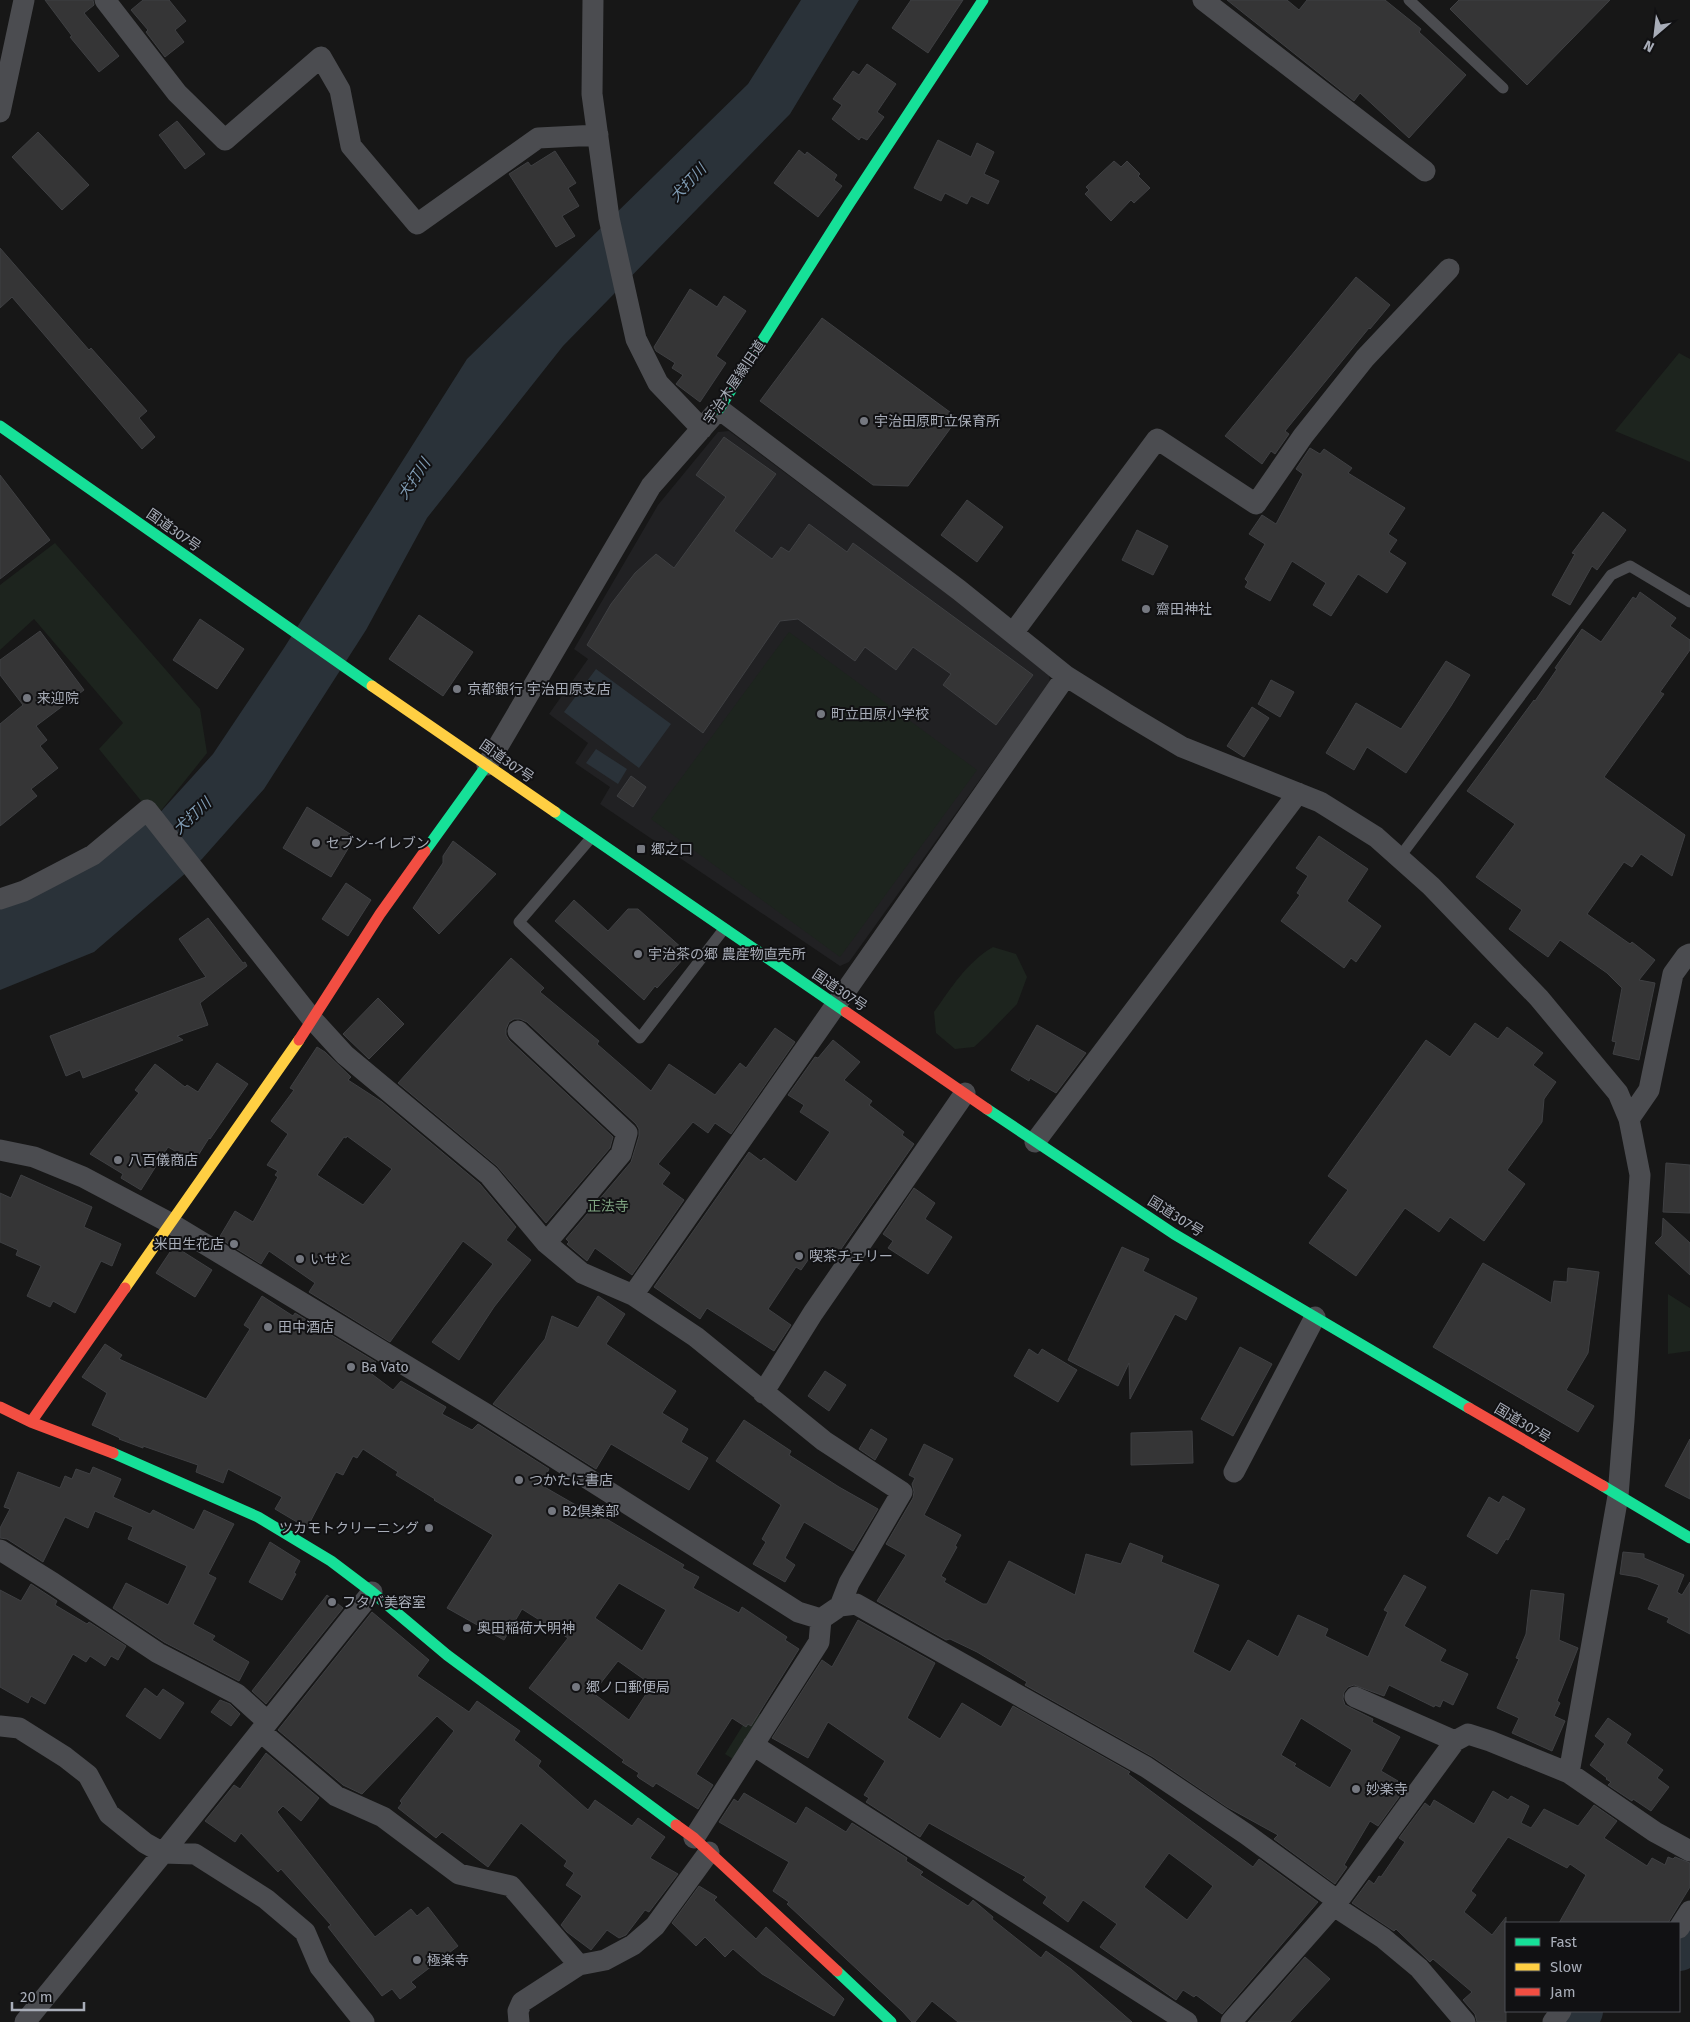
<svg xmlns="http://www.w3.org/2000/svg" width="1690" height="2022" viewBox="0 0 1690 2022" font-family="'Fira Sans','Noto Sans JP',sans-serif">
<style>
.built{fill:#212123}
.green{fill:#1d241e}
.water{fill:#2a3239}
.lines{fill:none;stroke-linecap:round;stroke-linejoin:round}
.river{stroke:#2a3239;stroke-width:44}
.building{fill:#353536;stroke:#3f4043;fill-rule:evenodd}
.lane{stroke:#4b4c50;stroke-width:11}
.street{stroke:#4b4c50;stroke-width:21}
.fast{stroke:#16e098;stroke-width:11}
.slow{stroke:#ffcf43;stroke-width:11}
.jam{stroke:#f24e42;stroke-width:11}
.poi-dot{fill:#757880;stroke:#111113;stroke-width:2}
.labels{text-anchor:middle;stroke-width:4;stroke-linejoin:round;paint-order:stroke}
.street-label{font-size:14px;fill:#a8adb8;stroke:#111113}
.poi-label{font-size:14px;fill:#a8adb8;stroke:#111113;text-anchor:start}
.park-label{font-size:14px;fill:#7fa381;stroke:#111113}
.water-label{font-size:15px;font-style:italic;fill:#7f9bb3;stroke:#111113}
</style>
<rect width="100%" height="100%" fill="#171717"/>
<path class="built" d="M729 431 1048 669 1050 682 849 962 840 966 600 804 610 787 575 763 588 743 549 714 588 659 574 649 658 505 718 432Z"/>
<path class="green" d="M1679 353 1690 359V462L1615 431Z
M55 543 200 709 207 753 155 818 99 749 123 723 34 619 0 650V585Z
M789 632 977 770 840 957 651 819Z
M993 947 1016 954 1027 977 1017 1004 987 1035 974 1047 955 1049 936 1033 934 1012C952 987 966 963 993 947Z
M1668 1294 1690 1308V1351L1668 1354Z
M753 1709 769 1720 741 1764 725 1754Z"/>
<path class="water" d="M801 0H859L790 114 563 346 427 518 366 630 264 789 202 859 94 952 0 990V907L155 818 213 754 284 648 467 359 748 84Z
M596 669 671 724 639 768 564 712Z
M596 749 627 769 618 784 586 763Z"/>
<g class="lines">
<path class="river" d="M1679 1949 1683 1947 1690 1936
M1574 2022 1581 2011"/>
</g>
<path class="building" d="M45 0H93L94 5 84 13 119 56 99 72 70 37 72 36Z
M143 0H169L186 21 175 30 184 42 165 57 146 32 148 30 131 10Z
M911 0H963L928 53 892 28Z
M1227 0H1287L1299 10 1307 0H1385L1421 29 1419 32 1466 75 1409 138 1360 93 1354 101Z
M1459 0H1610L1527 85 1450 9Z
M867 64 896 84 877 112 884 117 867 140 861 137 859 140 832 119 842 105 833 99 853 71 859 75Z
M177 121 205 154 185 169 159 135Z
M38 132 89 185 62 210 12 157Z
M938 140 971 157 977 143 994 152 984 174 999 181 988 204 971 196 967 204 945 193 941 201 914 188Z
M799 150 805 155 807 152 837 175 834 180 842 186 818 217 774 183Z
M555 151 576 183 568 188 579 206 562 216 575 236 556 247 509 174 528 162 531 166Z
M1114 161 1121 167 1127 161 1140 174 1138 176 1150 188 1134 203 1131 200 1111 221 1085 194 1089 190 1086 187Z
M0 248 89 350 91 348 147 411 139 418 155 437 142 449 12 297 0 308Z
M1356 277 1390 305 1370 329 1369 328 1285 431 1289 434 1275 454 1271 451 1262 464 1225 436Z
M690 289 717 307 724 296 746 311 716 356 726 363 700 402 676 384 683 375 672 368 675 363 656 351 654 347Z
M822 318 958 418 908 486 873 485 760 401Z
M724 437 776 474 734 531 772 559 781 547 789 552 809 524 847 552 853 543 1033 675 996 725 943 685 951 674 913 647 896 670 865 647 855 661 798 619 780 621 703 733 587 645 611 604 635 573 656 554 674 568 726 497 696 475Z
M1310 448 1320 454 1324 449 1352 468 1348 473 1405 508 1388 534 1397 540 1389 552 1406 563 1387 593 1358 574 1331 616 1313 605 1326 583 1292 561 1270 601 1245 587 1248 582 1245 579 1265 544 1249 534 1262 515 1276 524 1303 474 1296 469Z
M0 475 50 540 0 579Z
M967 500 1003 527 977 562 941 535Z
M1603 512 1626 530 1597 570 1592 566 1570 605 1552 595 1575 554 1572 553Z
M1137 530 1168 546 1153 575 1122 560Z
M1640 592 1676 618 1670 626 1690 640V650L1660 692 1664 694 1604 777 1685 835 1672 876 1641 854 1632 867 1624 862 1587 914 1630 944 1632 942 1655 960 1639 980 1655 983 1639 1060 1613 1054 1616 1042 1612 1041 1622 988 1607 973 1560 940 1548 957 1509 929 1522 910 1476 877 1515 824 1467 791 1534 700 1535 701 1557 669 1555 668 1582 629 1601 642 1633 597 1636 599Z
M419 615 473 652 443 696 389 659Z
M200 619 244 649 217 689 173 660Z
M40 631 84 690 36 726 47 740 40 746 58 768 31 789 37 796 0 826V724L23 705 0 675V660Z
M1446 661 1470 675 1451 706 1406 773 1367 747 1354 770 1326 753 1356 703 1401 729Z
M1271 680 1294 692 1280 717 1258 704Z
M1252 707 1269 718 1244 757 1227 746Z
M631 776 646 787 633 807 617 796Z
M307 807 355 837 331 877 283 848Z
M1319 836 1368 869 1347 901 1381 926 1356 962 1351 958 1344 968 1281 921 1300 895 1297 893 1308 876 1296 868Z
M453 841 496 874 439 934 413 908 443 863V856Z
M346 883 371 900 348 936 322 919Z
M574 900 608 931 628 909H638L683 949 684 958 657 988 655 986 644 1000 555 921Z
M208 918 243 963 245 962 247 966 200 1003 208 1025 177 1036 183 1040 83 1078 80 1070 66 1076 50 1036 206 977 179 939Z
M511 958 544 988 540 992 599 1041 597 1044 651 1091 669 1064 715 1095 740 1063 746 1068 775 1028 795 1042 731 1134 715 1123 708 1133 693 1122 658 1164 670 1173 662 1184 684 1200 632 1275 595 1248 587 1261 567 1244 569 1242 566 1239 631 1162 639 1136V1129L636 1124 527 1022 520 1019H514L509 1022 506 1029V1035L509 1040 613 1137 610 1148 546 1223 497 1166 398 1083Z
M378 998 404 1024 369 1059 343 1034Z
M1475 1023 1498 1039 1507 1027 1543 1053 1533 1065 1556 1082 1544 1099 1542 1122 1507 1170 1525 1184 1484 1241 1450 1217 1439 1232 1405 1208 1356 1276 1309 1243 1348 1190 1328 1176 1426 1040 1450 1057Z
M1037 1025 1086 1053 1056 1093 1030 1078 1029 1081 1011 1070Z
M833 1040 860 1062 844 1080 872 1101 869 1105 904 1132 902 1135 914 1144 832 1262 815 1250 801 1270 796 1267 768 1309 791 1325 774 1351 707 1308 700 1319 654 1287 749 1152 761 1161 764 1158 796 1182 830 1132 800 1112 804 1105 788 1095 815 1057 818 1058Z
M317 1047 325 1052 351 1077 348 1080 382 1102 480 1184 516 1227 506 1240 531 1260 494 1307 459 1360 432 1342 493 1264 463 1241 390 1342 309 1292 315 1283 269 1251 261 1264 219 1238 235 1211 253 1222 278 1177 275 1175 278 1171 267 1165 288 1134 271 1121 294 1090 290 1088ZM347 1136 392 1169 363 1205 317 1175 344 1137 346 1138Z
M217 1063 248 1084 210 1139 209 1138 194 1162 168 1147 141 1190 121 1178 123 1174 90 1154 139 1093 135 1090 155 1064 185 1087 187 1085 198 1092Z
M1666 1163 1690 1165V1213L1663 1212Z
M21 1175 92 1207 84 1227 121 1244 112 1266 101 1261 75 1313 53 1301 50 1307 27 1296 41 1266 16 1255 18 1250 0 1242V1193L11 1198Z
M914 1188 935 1203 925 1219 952 1237 928 1274 888 1248 893 1241 883 1234Z
M1663 1218 1690 1243V1275L1655 1243 1662 1236Z
M174 1246 212 1270 195 1297 156 1273Z
M1122 1247 1149 1259 1143 1271 1197 1298 1186 1320 1175 1314 1130 1399 1129 1363 1118 1386 1068 1360Z
M1483 1263 1551 1303 1554 1281 1567 1282 1568 1268 1599 1272 1588 1353 1566 1390 1594 1406 1578 1432 1433 1347Z
M262 1296 293 1316 295 1313 376 1362 369 1372 393 1390 401 1381 446 1407 442 1414 472 1430 478 1424 549 1469 541 1485 581 1508 583 1505 684 1565 682 1568 699 1577 693 1588 739 1613 742 1607 787 1637 785 1640 799 1649 751 1726 748 1724 746 1727 732 1718 696 1774 713 1785 698 1809 656 1783 653 1787 639 1778 637 1776 639 1773 622 1762 624 1760 529 1688 568 1638 522 1609 504 1640 447 1608 493 1535 434 1500 435 1499 396 1475 398 1472 363 1449 357 1458 353 1456 343 1475 336 1472 307 1528 275 1509 282 1497 228 1469 223 1483 196 1472 198 1465 143 1446V1448L119 1439 120 1438 92 1425 107 1393 82 1377 105 1344 122 1355 119 1359 206 1399 250 1329 244 1325ZM619 1583 666 1610 642 1651 595 1618ZM618 1661 652 1685 629 1720 593 1693Z
M598 1296 625 1314 606 1344 676 1391 662 1413 688 1429 681 1442 708 1458 689 1490 611 1444 596 1469 493 1404 545 1339 552 1316 578 1328Z
M1240 1347 1272 1364 1233 1436 1201 1419Z
M1029 1349 1038 1355 1042 1349 1077 1370 1058 1402 1014 1376Z
M825 1371 846 1385 829 1411 808 1396Z
M744 1420 791 1451 789 1455 839 1487 878 1509 853 1551 804 1522 785 1558 795 1565 785 1582 753 1564 766 1542 762 1539 781 1505 716 1461Z
M871 1429 887 1439 875 1460 859 1449Z
M1192 1431 1193 1463 1131 1465V1433Z
M1690 1439V1499L1665 1486Z
M924 1444 953 1459 924 1515 961 1535 955 1546 957 1547 941 1576 946 1579 944 1582 983 1604H987L1009 1561 1075 1595 1086 1554 1121 1564 1130 1543 1163 1556 1161 1562 1219 1585 1193 1652 1230 1672 1248 1640 1278 1657 1298 1615 1328 1629 1325 1636 1368 1657 1388 1612 1384 1610 1404 1575 1426 1587 1404 1626 1446 1650 1440 1661 1468 1674 1453 1705 1443 1700 1440 1707 1435 1705 1434 1707 1389 1685 1384 1696 1354 1685 1348 1687 1344 1692 1343 1699 1345 1705 1373 1719 1372 1722 1400 1737 1381 1771 1398 1781 1396 1785 1404 1790 1378 1826 1370 1821 1344 1865 1347 1867 1335 1884 1274 1839 1278 1835 1227 1807 1153 1757 1025 1685 1027 1682 977 1652 950 1639 946 1640 877 1601 906 1555 886 1544 913 1498 914 1492 912 1484 915 1478 909 1475ZM1301 1718 1352 1750 1330 1788 1294 1766 1296 1764 1281 1755Z
M93 1467 121 1479 113 1497 150 1514 153 1510 194 1530 204 1510 234 1524 208 1574 216 1578 193 1624 215 1636 212 1640 249 1662 239 1681 164 1642 113 1608 126 1583 168 1605 187 1566 128 1539 133 1527 95 1511 88 1528 65 1517 43 1562 7 1539 0 1538V1528L10 1509 4 1507 18 1472 60 1488 65 1476 72 1479 76 1469 90 1474Z
M1503 1496 1525 1509 1508 1540 1506 1539 1497 1554 1467 1536 1489 1497 1499 1503Z
M270 1542 300 1561 294 1573 296 1574 282 1600 249 1582Z
M1623 1552 1644 1554V1558L1684 1575 1677 1592 1682 1595 1690 1582V1634L1667 1622 1669 1618 1648 1609 1659 1585 1638 1577 1620 1574Z
M31 1584 57 1601 55 1605 87 1624 89 1622 126 1646 118 1660 111 1656 105 1666 90 1656 86 1662 73 1654 45 1704 31 1696 28 1703 0 1687V1590L21 1601Z
M1531 1590 1564 1594 1559 1640 1578 1648 1557 1701 1560 1703 1554 1716 1565 1721 1552 1751 1512 1733 1519 1718 1497 1708 1519 1659 1516 1658 1526 1634Z
M327 1595 343 1608 266 1704 252 1691Z
M372 1612 429 1660 417 1676 469 1712 477 1701 520 1731 514 1740 541 1761 538 1766 588 1810 595 1800 632 1826 638 1818 665 1837 650 1858 678 1874 649 1912 645 1910 626 1935 619 1938 607 1930 591 1950 567 1932 561 1925 582 1896 566 1885 574 1873 564 1866 567 1861 521 1823 488 1867 442 1832 436 1838 398 1808 402 1803 400 1801 454 1731 437 1716 362 1794 343 1785 278 1730Z
M858 1620 935 1663 907 1718 940 1739 962 1703 1001 1727 1013 1706 1130 1772 1128 1774 1253 1867 1259 1859 1318 1902 1222 2014 1196 1995 1194 1997 1183 1990 1176 2000 1100 1947 1117 1924 1083 1900 1068 1922 1043 1903 1047 1897 1023 1880 1026 1877 929 1823 920 1837 866 1802 869 1798 864 1795 885 1761 828 1722 808 1758 772 1738 822 1660 832 1667ZM1169 1853 1213 1886 1187 1920 1144 1887Z
M145 1688 157 1697 163 1689 184 1703 160 1739 126 1716Z
M220 1700 230 1704 240 1714 231 1726 211 1712Z
M1608 1718 1631 1734 1626 1743 1663 1770 1657 1778 1669 1787 1651 1811 1633 1799 1632 1801 1608 1785 1611 1782 1606 1779 1607 1778 1590 1765 1605 1744 1595 1736Z
M266 1753 319 1798 301 1821 283 1806 277 1812 375 1937 411 1909 417 1916 428 1907 458 1946 411 1982 416 1987 400 1999 392 1989 382 1996 328 1927 331 1925 281 1869 278 1872 241 1833 235 1842 205 1821 234 1785 240 1789Z
M1493 1791 1508 1800 1511 1796 1529 1806 1521 1823 1531 1828 1544 1809 1578 1826 1594 1805 1617 1821 1604 1838 1647 1866 1652 1858 1665 1865 1668 1857 1673 1859 1675 1857 1690 1863V1887L1668 1923H1559L1586 1875 1570 1864 1567 1868 1508 1837 1471 1891 1476 1895 1464 1912 1492 1935 1506 1917V2022H1477L1475 2014 1463 2000 1472 1992 1433 1959 1430 1962 1396 1929 1394 1931 1352 1903 1369 1880 1374 1884 1379 1876 1381 1877 1405 1842 1399 1838 1425 1803 1430 1807 1434 1800 1474 1824Z
M744 1793 796 1824 806 1807 846 1832 852 1823 907 1858 906 1861 923 1872 920 1875 968 1906 973 1900 993 1917 992 1919 1041 1958 1046 1951 1071 1969 1132 2022H958L932 2001 915 2022H912L902 2011 787 1904 789 1902 773 1891 789 1862 719 1822 734 1799 738 1802Z
M699 1886 717 1897 714 1900 756 1939 766 1927 844 1999 834 2016 762 1974 733 1949 725 1957 705 1937 696 1946 672 1923Z
M1305 1957 1330 1979 1290 2022H1248Z"/>
<g class="lines">
<path class="lane" d="M1409 0 1503 88
M591 838 519 922 640 1038 724 929
M1399 858 1611 575 1630 566 1690 602"/>
<path class="street" d="M105 0 177 93 225 140 321 57 340 90 351 146 417 224 538 138 598 135
M593 0 592 94 609 218 636 339 658 383 702 429
M1203 0 1425 171
M0 112 24 0
M1013 633 1157 439 1256 504 1303 436 1365 358 1449 269
M487 765 651 486 719 409 959 590 1066 676 1125 713 1182 747 1320 802 1376 837 1431 886 1539 998 1618 1093 1629 1119 1640 1175 1624 1420 1618 1496 1569 1773
M0 899 24 891 93 855 147 810 313 1020 345 1055 489 1175 546 1243 582 1273 633 1295 696 1337 824 1441 902 1492 849 1583 840 1606 821 1619 819 1642 694 1838
M518 1031 627 1133 621 1154 546 1243
M1629 1119 1649 1090 1673 974 1686 956 1690 954
M1035 1142 1298 793
M0 1150 34 1157 83 1177 170 1223 486 1414 798 1612 821 1619
M633 1295 1066 676
M763 1393 813 1313 965 1093
M1234 1472 1315 1317
M0 1550 53 1583 158 1653 237 1694 268 1722
M840 1606 856 1604 1146 1767 1246 1834 1338 1901
M1355 1697 1455 1741
M0 1726 19 1728 65 1757 88 1775 109 1814 145 1843 163 1853 195 1854 266 1899 305 1932 320 1967 364 2022
M261 1732 336 1796 383 1817 459 1874 511 1886 579 1965
M753 1745 1187 2022
M1334 1906 1383 1938 1419 1968 1465 2022
M1679 1928 1690 1911
M25 2022 163 1853 372 1592
M519 2022 518 2011 522 2002 579 1965 605 1960 633 1945 655 1926 709 1852
M1231 2022 1338 1901 1455 1741 1468 1734 1490 1741 1569 1773 1655 1832 1690 1851
M1553 2022 1561 2011"/>
<path class="fast" d="M719 409 849 204 983 0
M0 426 372 686
M555 812 846 1012
M425 851 487 765
M987 1109 1174 1234 1469 1408
M113 1453 258 1517 331 1561 372 1592 447 1655 676 1825
M1603 1486 1690 1538
M837 1971 891 2022"/>
<path class="slow" d="M372 686 555 812
M125 1288 299 1040"/>
<path class="jam" d="M846 1012 987 1109
M299 1040 380 914 425 851
M0 1407 31 1422 113 1453
M1469 1408 1603 1486
M31 1422 125 1288
M676 1825 694 1838 837 1971"/>
</g>
<g class="poi-dot">
<circle cx="864" cy="421" r="5"/>
<circle cx="1146" cy="609" r="5"/>
<circle cx="457" cy="689" r="5"/>
<circle cx="27" cy="698" r="5"/>
<circle cx="821" cy="714" r="5"/>
<circle cx="316" cy="843" r="5"/>
<rect x="636" y="844" width="10" height="10" rx="2.5"/>
<circle cx="638" cy="954" r="5"/>
<circle cx="118" cy="1160" r="5"/>
<circle cx="234" cy="1244" r="5"/>
<circle cx="799" cy="1256" r="5"/>
<circle cx="300" cy="1259" r="5"/>
<circle cx="268" cy="1327" r="5"/>
<circle cx="351" cy="1367" r="5"/>
<circle cx="519" cy="1480" r="5"/>
<circle cx="552" cy="1511" r="5"/>
<circle cx="429" cy="1528" r="5"/>
<circle cx="332" cy="1602" r="5"/>
<circle cx="467" cy="1628" r="5"/>
<circle cx="576" cy="1687" r="5"/>
<circle cx="1356" cy="1789" r="5"/>
<circle cx="417" cy="1960" r="5"/>
</g>
<g class="labels">
<g class="street-label">
<text transform="translate(734 382) rotate(-56)" y="5">宇治木屋線旧道</text>
<text transform="translate(174 530) rotate(35)" y="5">国道307号</text>
<text transform="translate(507 761) rotate(35)" y="5">国道307号</text>
<text transform="translate(840 990) rotate(34)" y="5">国道307号</text>
<text transform="translate(1176 1216) rotate(32)" y="5">国道307号</text>
<text transform="translate(1523 1423) rotate(31)" y="5">国道307号</text>
</g>
<g class="poi-label">
<text x="874" y="426">宇治田原町立保育所</text>
<text x="1156" y="614">齋田神社</text>
<text x="467" y="694">京都銀行 宇治田原支店</text>
<text x="37" y="703">来迎院</text>
<text x="831" y="719">町立田原小学校</text>
<text x="326" y="848">セブン-イレブン</text>
<text x="651" y="854">郷之口</text>
<text x="648" y="959">宇治茶の郷 農産物直売所</text>
<text x="128" y="1165">八百儀商店</text>
<text x="224" y="1249" text-anchor="end">米田生花店</text>
<text x="809" y="1261">喫茶チェリー</text>
<text x="310" y="1264">いせと</text>
<text x="278" y="1332">田中酒店</text>
<text x="361" y="1372">Ba Vato</text>
<text x="529" y="1485">つかたに書店</text>
<text x="562" y="1516">B2倶楽部</text>
<text x="419" y="1533" text-anchor="end">ツカモトクリーニング</text>
<text x="342" y="1607">フタバ美容室</text>
<text x="477" y="1633">奥田稲荷大明神</text>
<text x="586" y="1692">郷ノ口郵便局</text>
<text x="1366" y="1794">妙楽寺</text>
<text x="427" y="1965">極楽寺</text>
</g>
<g class="park-label">
<text x="608" y="1211">正法寺</text>
</g>
<g class="water-label">
<text transform="translate(688 183) rotate(-47)" y="5">犬打川</text>
<text transform="translate(414 479) rotate(-56)" y="5">犬打川</text>
<text transform="translate(192 816) rotate(-43)" y="5">犬打川</text>
</g>
</g>
<rect x="1505" y="1922" width="175" height="90" fill="#111113" stroke="#4d4f55"/>
<rect x="1515" y="1938" width="25" height="8" fill="#16e098" stroke="#4d4f55"/>
<text x="1550" y="1947" font-size="15" fill="#a8adb8">Fast</text>
<rect x="1515" y="1963" width="25" height="8" fill="#ffcf43" stroke="#4d4f55"/>
<text x="1550" y="1972" font-size="15" fill="#a8adb8">Slow</text>
<rect x="1515" y="1988" width="25" height="8" fill="#f24e42" stroke="#4d4f55"/>
<text x="1550" y="1997" font-size="15" fill="#a8adb8">Jam</text>
<g transform="translate(1655 35) rotate(208)" stroke="#111113" stroke-width="4" paint-order="stroke">
<path d="M0-4L9 19L0 12L-9 19Z" fill="#a8adb8"/>
<text y="-8" font-size="14" font-weight="bold" text-anchor="middle" fill="#a8adb8">N</text>
</g>
<path d="M12 2002v8h72v-8" fill="none" stroke="#a8adb8" stroke-width="2.5"/>
<text x="20" y="2002" font-size="15" fill="#a8adb8" stroke="#111113" stroke-width="4" paint-order="stroke">20 m</text>
</svg>
